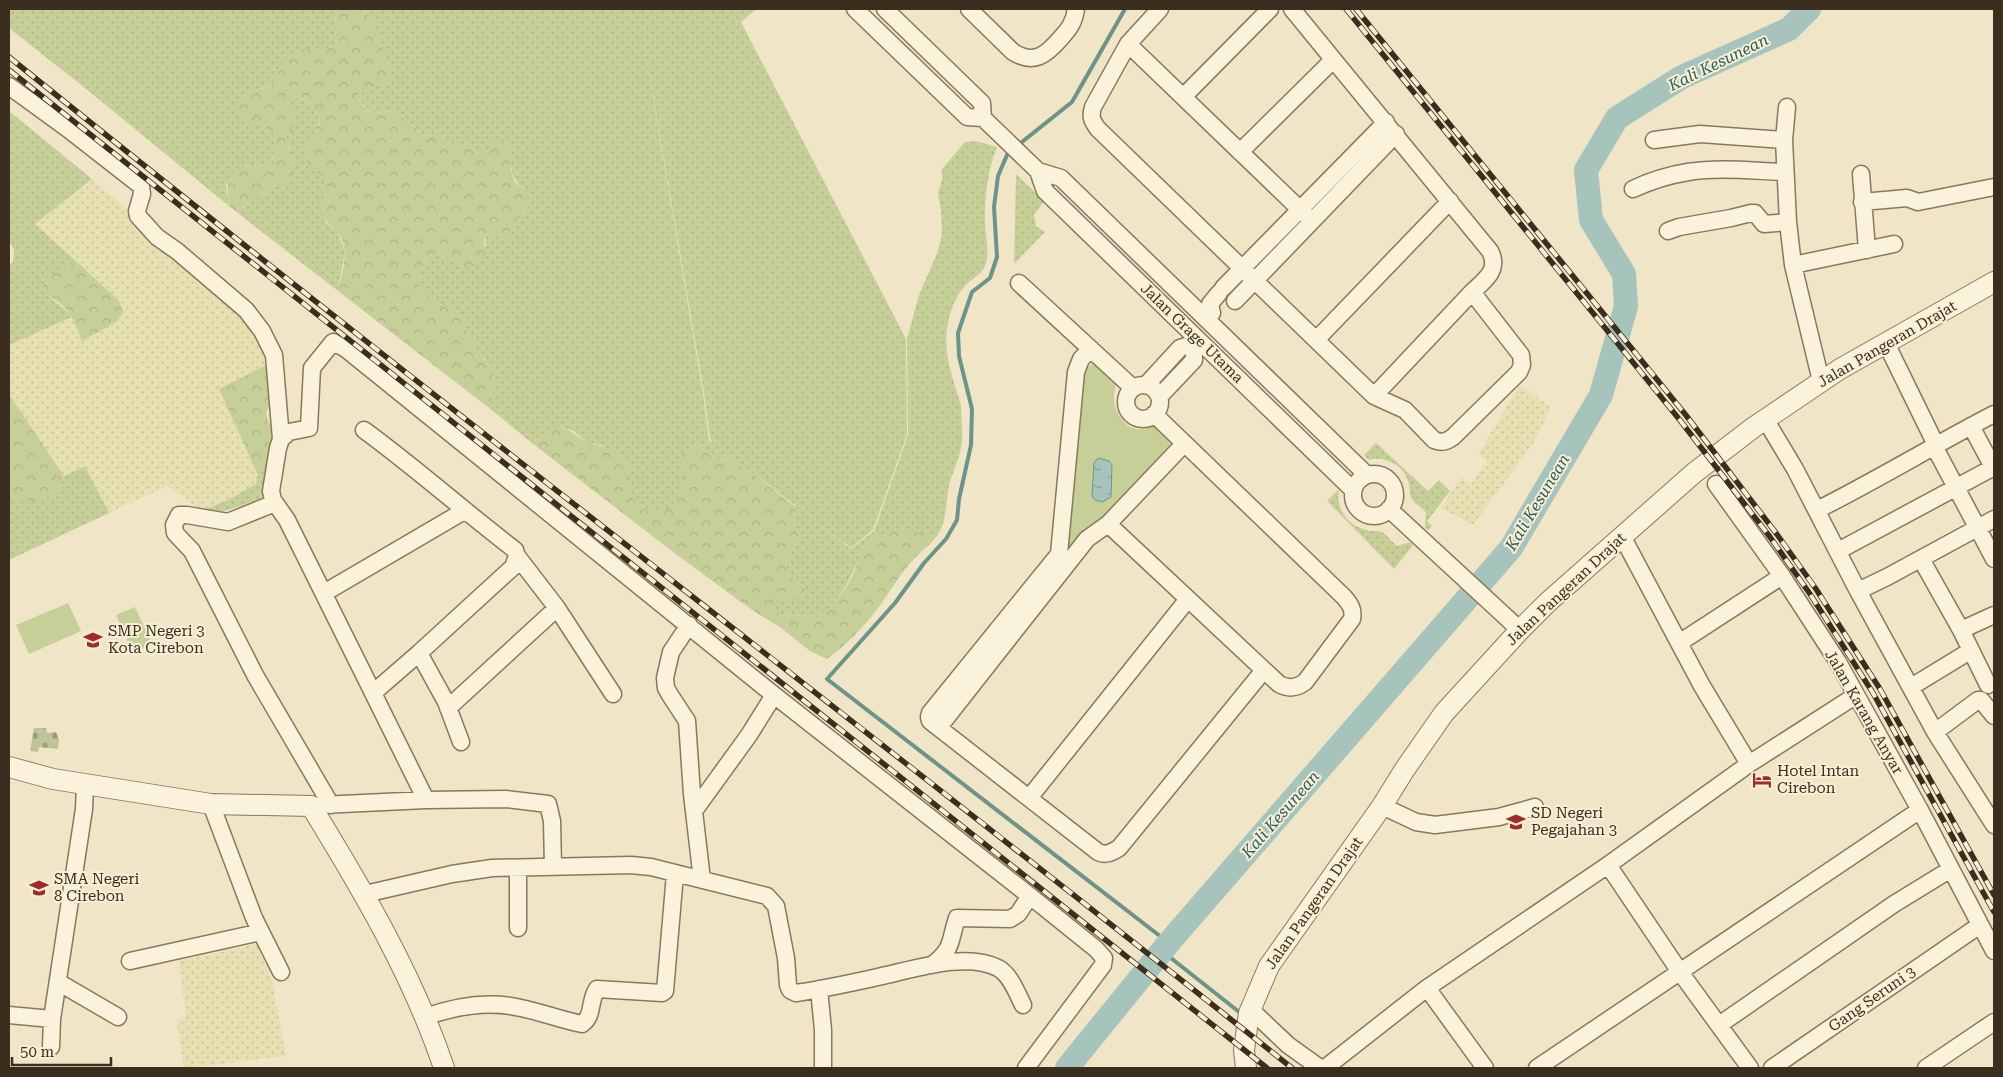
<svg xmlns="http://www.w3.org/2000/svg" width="2003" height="1077" viewBox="0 0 2003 1077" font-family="'Roboto Serif',serif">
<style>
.farmland{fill:url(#farmland-dots)}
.grass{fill:url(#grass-dots)}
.forest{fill:url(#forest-crowns)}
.cemetery{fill:url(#cemetery-stones)}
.green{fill:#c7cf99}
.water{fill:url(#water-ripples);stroke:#6d938b}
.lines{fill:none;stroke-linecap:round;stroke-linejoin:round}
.stream{stroke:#6d938b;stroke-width:4}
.river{stroke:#a7c4bc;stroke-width:24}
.minor-casing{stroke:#8c775a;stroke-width:19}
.tertiary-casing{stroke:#8c775a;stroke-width:22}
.minor{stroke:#faf2da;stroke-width:16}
.tertiary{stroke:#faf2da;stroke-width:20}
.rail-casing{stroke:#3c2e1f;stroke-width:5.5}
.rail{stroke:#f7efd6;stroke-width:4;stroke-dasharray:11;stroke-linecap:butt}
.labels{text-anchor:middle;stroke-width:4;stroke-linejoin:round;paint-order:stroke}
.street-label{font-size:15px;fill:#3c2e1f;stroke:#f7efd6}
.poi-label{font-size:15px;fill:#3c2e1f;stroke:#f7efd6;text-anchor:start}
.water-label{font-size:16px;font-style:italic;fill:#2e5c5b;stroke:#f7efd6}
</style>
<defs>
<pattern id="farmland-dots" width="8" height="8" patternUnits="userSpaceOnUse" patternTransform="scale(1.25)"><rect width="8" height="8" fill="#e6e0b3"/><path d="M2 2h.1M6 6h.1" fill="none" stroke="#c6c09a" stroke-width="1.8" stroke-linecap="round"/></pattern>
<pattern id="grass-dots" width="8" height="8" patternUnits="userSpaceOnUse" patternTransform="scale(1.25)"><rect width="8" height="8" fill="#c7cf99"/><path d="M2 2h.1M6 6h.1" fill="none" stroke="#acb283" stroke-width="1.8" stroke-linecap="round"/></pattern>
<pattern id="forest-crowns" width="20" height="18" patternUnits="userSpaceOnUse" patternTransform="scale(1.25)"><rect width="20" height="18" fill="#c7cf99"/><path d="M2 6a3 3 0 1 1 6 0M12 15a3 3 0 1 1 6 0" fill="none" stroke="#acb283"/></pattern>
<pattern id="cemetery-stones" width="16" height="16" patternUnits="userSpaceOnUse" patternTransform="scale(1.25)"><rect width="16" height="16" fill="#bdc498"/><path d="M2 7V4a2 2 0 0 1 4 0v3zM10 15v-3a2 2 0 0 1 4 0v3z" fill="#9ba07b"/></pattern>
<pattern id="water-ripples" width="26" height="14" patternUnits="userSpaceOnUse" patternTransform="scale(1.25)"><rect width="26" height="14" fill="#a7c4bc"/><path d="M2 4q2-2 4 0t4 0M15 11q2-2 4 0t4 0" fill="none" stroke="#89a098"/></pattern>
</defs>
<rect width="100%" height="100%" fill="#f0e5c6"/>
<path class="farmland" d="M92 179 129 211V221L164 247 201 283 240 311 266 347 274 396 266 412 268 421 276 431 259 500 235 508 202 511 167 486 109 513 85 466 64 476 9 394V345L72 317 82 340 118 321 123 313 119 301 35 224Z
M1520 385 1551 407 1534 442 1473 525 1441 508 1461 477 1471 484 1487 461 1478 454Z
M257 944 272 981 286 1056 184 1068 176 1019 186 1017 179 961Z"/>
<path class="grass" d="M9 9H343L338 11 334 22 337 46C319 51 298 46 284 62 279 66 277 78 274 84L252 92 251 127H264L275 134 273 164 226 184 229 206 85 88 9 28Z
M362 9H638L703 393 709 440 713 443 710 439 704 393 638 9H756L741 22 906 339 907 435 873 530 851 548 819 524 851 549 874 531 908 435 907 339 919 295 938 251 942 234 941 211 938 193 942 180V169L965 142 976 141 997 147C988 169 985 194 985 217 984 233 991 251 985 266 981 274 975 277 969 282 956 293 949 313 947 329 944 350 950 370 956 389 957 394 961 402 961 407 961 420 964 440 960 452 957 463 952 474 949 485 945 507 948 527 930 544L925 534 864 546C853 573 842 602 815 619L790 614 781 615 772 609C777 606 782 601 787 599 796 596 802 599 806 589L791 576 785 565 789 555 800 536C794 526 793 518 796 506L730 456 723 460C711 458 705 447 692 446L682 455C682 467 684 483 680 494 678 499 674 507 668 510 659 514 641 512 636 503 630 493 630 480 629 469L603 446 586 442 573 431 562 427 550 429 532 443 489 408C504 365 481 364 467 331 464 325 463 315 457 311 454 309 449 308 446 307 434 302 426 297 418 287L423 264 431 254 443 255 464 267 486 246 484 235C511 237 509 226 526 213L525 190C509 177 511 166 510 148L478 153C462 142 442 136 423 135 415 128 408 119 398 114 380 105 375 125 357 96 369 85 375 88 389 82 390 71 388 69 385 59 378 37 380 27 362 9Z
M295 97C306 99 309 102 315 110 326 125 315 138 305 149L317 172 324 179 325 186 321 201 326 222 338 233 345 251 338 291 239 214C248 200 275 186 290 179L291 150 285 140C293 125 296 118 288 103Z
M9 111 92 179 35 224 76 261 65 266 43 284V290C51 301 62 304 72 317L9 345V265L13 262 14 251 9 239Z
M1016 174 1044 201 1034 215 1036 226 1045 232 1014 264Z
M1376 443 1428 491 1439 480 1450 491 1427 521 1432 526 1428 530 1425 527 1426 513C1422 507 1415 505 1412 499 1409 495 1410 488 1409 483 1404 466 1386 455 1369 460L1364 455Z
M85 466 109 513 9 560V493L17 499 59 491 64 476Z
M267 467 264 495 259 500 215 514 202 511 230 499 256 484 258 475Z
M1339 489C1335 509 1348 526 1367 530 1372 532 1378 530 1382 532 1388 536 1392 542 1397 546L1410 542 1413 545 1394 569 1327 501Z"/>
<path class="forest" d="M343 9H362L369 16 381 36 385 59 390 70 389 82C376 88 368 86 357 96 373 125 381 105 398 114 408 119 415 128 423 135L435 136 458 141 478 153 490 151 492 139 503 138 510 148 511 171 515 182 525 190 529 201 526 213C515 221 511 228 507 241L496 236 484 235 485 258 476 267H464L443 255 431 254 423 264 418 287C426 297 434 302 446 307 449 308 454 309 457 311 463 315 464 325 467 331 481 364 504 365 489 408L338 291C342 272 351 248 337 232 330 224 323 220 321 210 316 189 337 182 309 168L305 149C315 138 326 125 315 110 309 102 306 99 296 97L288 103 300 125 292 128 285 140C294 156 296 162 290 179 275 186 248 200 239 214L229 206C227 179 223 173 253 164L263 168 273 163 275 134 264 127H251L241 121 237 109C245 91 257 91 274 84 277 77 279 68 283 62 294 44 319 51 337 46L334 23 338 11Z
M76 261 119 301 123 312 118 321 82 341C77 329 73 317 65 308 58 300 49 298 42 290 44 273 62 267 76 261Z
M270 363 274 396 266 412 268 421 276 431 267 467 258 475 219 389Z
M9 394 64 476 59 491 40 502 17 499 9 493Z
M562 427C572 431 576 436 585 441 597 447 612 446 623 457 634 469 628 487 635 501 638 507 644 510 651 511 686 516 682 479 682 455L692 446C705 447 711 458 723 460L730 456 796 507C793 518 794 526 800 536L789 555 785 565 791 576 806 589C802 599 796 597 788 599 783 601 777 606 773 609L781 615 790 614 815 619C830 610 845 591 853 575 857 566 858 555 864 547 875 531 908 528 925 534L930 544C907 562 895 584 879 607 865 626 846 645 827 659L810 651 781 628 752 610 673 552 532 443 550 429Z"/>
<path class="cemetery" d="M34 728H46L47 733 56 732 59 739 58 749 39 747 38 752 30 751Z"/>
<path class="green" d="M1092 364H1097L1118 382C1109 396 1116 421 1132 428 1140 431 1148 428 1155 425L1169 440 1171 447 1104 517 1082 533 1067 551 1082 378 1084 371Z
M68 603 81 631 29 654 16 625Z
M135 607 152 644 133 653 116 615Z"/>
<path class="water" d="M1098 458 1109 461 1112 465 1111 497 1102 502 1095 500 1092 496 1094 463Z"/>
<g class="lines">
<path class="stream" d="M1017 146 1072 102 1125 9
M1012 151 1007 155 998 176 994 207 997 257 990 278 972 292 958 333 959 356 972 409 971 445 959 499 957 520 946 539 924 563 895 603 827 679 1169 943
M1162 951 1243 1015"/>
<path class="river" d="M1067 1068 1171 940 1511 548 1601 395 1626 306 1624 274 1591 220 1586 170 1617 118 1682 77 1789 29 1809 9"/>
<g class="minor-casing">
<path id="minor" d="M855 9 967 117 983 118 1038 171 1061 178 1367 475
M885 9 982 103 983 118
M969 9 1013 52C1034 65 1046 55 1060 39 1069 29 1074 23 1076 9
M1160 9 1128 44 1093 107C1090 117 1092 121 1098 129L1374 396 1405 410 1434 440C1442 443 1446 442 1453 437L1519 372 1522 365 1521 355 1472 292C1485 280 1500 270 1490 251L1292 9
M1128 44 1312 221
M9 86 68 129 141 186 142 194 137 211 138 216 157 237 177 251 246 310 262 331 274 355 281 439
M1183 97 1270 9
M1787 107 1784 140 1788 222 1793 265 1821 381
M1654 140 1700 134 1784 140
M1240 152 1333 60
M1038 171 1045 191 1353 490
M1861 174 1867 250
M1633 189C1650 181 1669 175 1688 172 1720 167 1753 171 1785 172
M1862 202 1907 198 1918 202 1994 187
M1668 231 1679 227 1731 218 1751 213H1755L1764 224 1788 222
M1793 265 1894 244
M1019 283 1133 388
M1223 288 1386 122
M1235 301 1396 134
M1212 313 1210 304 1219 293
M1316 340 1450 201
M1886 343 1936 445
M1091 349 1081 359 1076 372 1059 554 930 713 929 717 930 721 1098 852C1106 856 1112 852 1119 848L1264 670
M1146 385 1180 348 1186 346 1194 349
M1126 402a17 17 0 1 1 34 0a17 17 0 1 1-34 0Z
M1374 396 1472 292
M1159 397 1194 360V349
M1765 419 1795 469 1858 591 1935 732 1994 825
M1971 426 1994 469
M364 430C416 468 464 511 515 550L517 556 513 567 419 653 373 693 426 800
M1934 446 1994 559
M1353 495a21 21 0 1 1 42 0a21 21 0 1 1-42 0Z
M1716 484 1782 576 1838 662 1920 810 1994 951
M275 503 228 522 187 515H179L174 525 175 533 192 551 255 675 331 805
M1389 509 1520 630
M1817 510C1877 480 1934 445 1994 414
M1108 524 1279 684C1288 689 1297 688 1305 682L1352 619C1354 609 1350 604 1344 597L1154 414
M1622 536 1702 686 1749 764
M1838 551 1994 467
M517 556 557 608 613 694
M1921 559 1961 630 1988 685
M1858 591 1887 577 1994 519
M324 593 464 511
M689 625 671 652 665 678 666 688 670 695 687 721 692 794 702 880
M1961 630 1994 615
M1679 643 1782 576
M419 653 446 702 461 742
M1911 687 1970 651
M373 693 287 520 273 500 271 491 278 448 281 439 289 432 309 428 312 368 333 342 346 349 774 695 1030 896 1096 949 1104 958 1103 965 1026 1068
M448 708 557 608
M939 727 1087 539 1108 524 1184 444
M1935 732 1978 700H1981L1994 716
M1029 798 1188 599
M211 804 254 918 281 972
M321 805 426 800 506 799 548 804 552 821 553 866
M1382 806 1416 822 1435 825 1499 817 1535 807
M694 811 749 735 774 695
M1608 865 1680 972 1750 1068
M365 894 452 874 492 868 631 865 651 867 767 896 776 906 786 958 788 985 790 990 796 993C824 989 851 983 878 977 912 970 966 951 998 968 1010 974 1017 993 1023 1005
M518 928V868
M130 961 261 932
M932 965C954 948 949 942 957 918L1010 919 1018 914 1030 896
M58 982 118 1017
M1427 988 1485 1068
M819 989 823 1030V1068
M1250 1009 1288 1045 1320 1068
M9 1015 52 1019
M425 1017C456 1006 488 1000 521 1008 541 1012 561 1020 582 1024 594 1016 589 1000 597 989L662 993 665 991 675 874
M1719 1025 1894 904 1951 869
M51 1047 52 1019 84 809 85 784
M1325 1068 1427 988 1608 865 1749 764 1855 696
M1537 1068 1920 810
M1772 1068 1980 925
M1926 1068 1994 1022"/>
</g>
<g class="tertiary-casing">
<path id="tertiary" d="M9 767 53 779 211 804 311 806C362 889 413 975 444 1068
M1246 1068 1244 1050 1249 1013 1269 966 1382 806 1405 769 1444 713 1520 630 1548 602 1694 473 1754 427 1840 369 1994 282"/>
</g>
<use href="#minor" class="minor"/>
<use href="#tertiary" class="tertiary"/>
<g class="rail-casing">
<path id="rail" d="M1346 9 1679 419 1770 537 1810 594 1873 693 1994 912
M1356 9 1685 414 1776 533 1816 589 1880 689 1994 895
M9 57C433 399 866 728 1292 1068
M9 70 1267 1068"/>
</g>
<use href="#rail" class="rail"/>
</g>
<defs>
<g id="school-bare" transform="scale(1.5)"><path d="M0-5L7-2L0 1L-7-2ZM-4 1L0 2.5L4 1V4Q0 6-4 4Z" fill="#9e2c28" stroke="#f7efd6" stroke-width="2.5" paint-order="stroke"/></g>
<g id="hotel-bare" transform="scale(1.5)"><path d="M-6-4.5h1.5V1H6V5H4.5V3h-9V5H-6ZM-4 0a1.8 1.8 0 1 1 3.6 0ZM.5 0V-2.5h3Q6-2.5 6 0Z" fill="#9e2c28" stroke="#f7efd6" stroke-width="2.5" paint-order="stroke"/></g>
</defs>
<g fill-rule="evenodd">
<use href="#school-bare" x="93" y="640"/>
<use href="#hotel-bare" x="1762" y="780"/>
<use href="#school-bare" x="1516" y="822"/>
<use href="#school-bare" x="39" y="888"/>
</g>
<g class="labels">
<g class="street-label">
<text transform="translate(1192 333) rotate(44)" y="5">Jalan Grage Utama</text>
<text transform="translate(1887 344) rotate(-30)" y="5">Jalan Pangeran Drajat</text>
<text transform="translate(1566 589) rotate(-43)" y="5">Jalan Pangeran Drajat</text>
<text transform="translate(1864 712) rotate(60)" y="5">Jalan Karang Anyar</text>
<text transform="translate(1314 903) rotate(-55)" y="5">Jalan Pangeran Drajat</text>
<text transform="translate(1872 999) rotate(-35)" y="5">Gang Seruni 3</text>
</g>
<g class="poi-label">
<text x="108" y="636">SMP Negeri 3<tspan x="108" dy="17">Kota Cirebon</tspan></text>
<text x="1777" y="776">Hotel Intan<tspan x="1777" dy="17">Cirebon</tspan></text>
<text x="1531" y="818">SD Negeri<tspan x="1531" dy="17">Pegajahan 3</tspan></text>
<text x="54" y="884">SMA Negeri<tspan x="54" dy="17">8 Cirebon</tspan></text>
</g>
<g class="water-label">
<text transform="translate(1718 62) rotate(-26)" y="6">Kali Kesunean</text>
<text transform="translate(1537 502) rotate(-59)" y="6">Kali Kesunean</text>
<text transform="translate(1280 814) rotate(-49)" y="6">Kali Kesunean</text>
</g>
</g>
<rect width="2003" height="1077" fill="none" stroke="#3c2e1f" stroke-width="20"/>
<path d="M12 1057v8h99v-8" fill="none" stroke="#3c2e1f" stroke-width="2.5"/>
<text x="20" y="1057" font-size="15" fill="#3c2e1f" stroke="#f7efd6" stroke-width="4" paint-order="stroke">50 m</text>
</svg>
